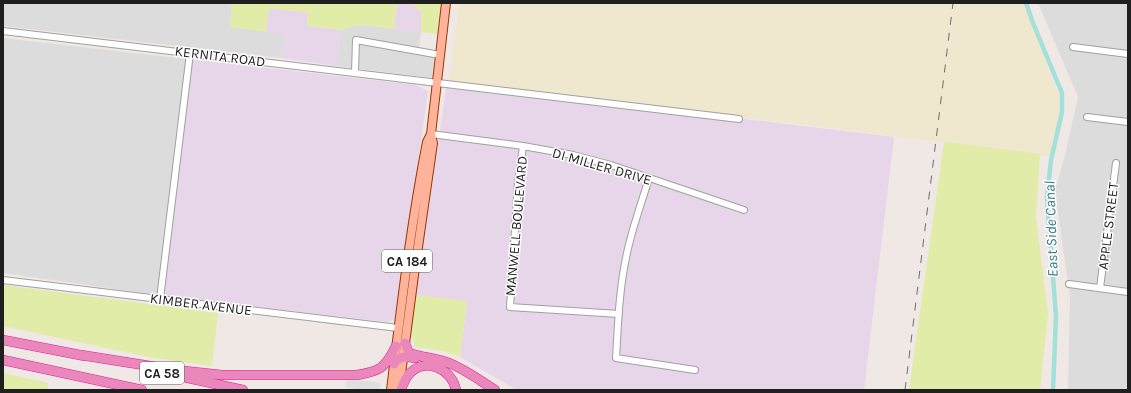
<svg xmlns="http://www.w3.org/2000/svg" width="1131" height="393" viewBox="0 0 1131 393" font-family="Karla,sans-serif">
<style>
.residential{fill:#dddcdc}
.industrial{fill:#e7d6e9}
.farmland{fill:#f0e7cf}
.grass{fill:#e0eca8}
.parking{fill:#dfdfdf}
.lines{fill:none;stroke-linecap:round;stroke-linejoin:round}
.canal{stroke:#a3e0da;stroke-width:4.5}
.minor-casing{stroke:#a0a0a0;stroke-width:8}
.major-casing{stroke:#993500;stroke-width:10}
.highway-casing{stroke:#e31ca1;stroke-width:10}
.minor{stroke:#fff;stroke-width:6}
.major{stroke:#ffb39a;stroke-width:8}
.highway{stroke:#eb88bb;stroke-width:9}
.rail{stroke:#6d6d6d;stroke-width:1;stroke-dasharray:8 8;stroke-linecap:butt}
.labels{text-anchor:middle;stroke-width:3;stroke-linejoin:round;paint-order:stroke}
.shield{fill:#fff;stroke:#626262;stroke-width:1}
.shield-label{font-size:13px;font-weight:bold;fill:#1f1f1f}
.street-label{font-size:14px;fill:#1f1f1f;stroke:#fff}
.water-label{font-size:15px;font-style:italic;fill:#397c8a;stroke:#fff}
</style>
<rect width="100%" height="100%" fill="#f0e8e4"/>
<path class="residential" d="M3 3H232L230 27 285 34 282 58 3 26Z
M1038 3H1128V390H1068L1070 297 1055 191 1065 155 1078 97Z
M363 25 421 32 418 53 434 55 432 78 336 66 341 30 354 26Z
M3 38 187 59 157 295 3 273Z"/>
<path class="industrial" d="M397 3H410L421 12V32L394 29Z
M269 8 308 13 307 26 341 30 336 66 282 58 285 34 266 32Z
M187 59 416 85 428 91 396 319 387 322 157 295Z
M447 83 894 137 864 390H517L460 357 467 302 416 295Z"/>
<path class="farmland" d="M459 3H1025L1041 40 1049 72 1062 102 1063 113 1055 157 831 128 449 83Z"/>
<path class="grass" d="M232 3H397L394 29 363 25 354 26 341 30 307 26 308 13 269 8 266 32 230 27Z
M410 3H441L437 34 421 32V12Z
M944 142 1040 154 1036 217 1048 314 1040 390H909Z
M3 285 218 313 212 366 148 357 3 326Z
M416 295 467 301 460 357 443 351 415 347 411 333Z
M3 373 48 383 47 390H3Z"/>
<path class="parking" d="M346 380H362L381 383 380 390H361L345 387Z"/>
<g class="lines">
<path class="canal" d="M1026 3 1033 23 1062 93V112L1051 160 1047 198 1056 316 1053 390"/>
<g class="minor-casing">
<path id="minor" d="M3 31 739 119
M1073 47 1128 54
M355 72 356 40 440 55
M1087 117 1128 122
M431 134 523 146 573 155 611 165 744 210
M523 146 518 183 510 307 619 314
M649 178C641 205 631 231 626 258 619 291 618 325 616 358L695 370
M3 280 398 328
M1069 284 1128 292
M1100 288 1116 163
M160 299 190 53"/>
</g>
<g class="major-casing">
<path id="major" d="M399 389 414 275 433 143 431 134 446 3
M391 390C401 307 411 224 427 142L431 134"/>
</g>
<g class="highway-casing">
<path id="highway" d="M3 340 85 356
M405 343 409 353C421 357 434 358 446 362 464 368 479 380 495 390
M81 355 175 370 222 375H357C381 371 385 368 396 346
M3 360 142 390
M394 364C399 356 406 356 415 358
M174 375 243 390
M401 390C403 384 405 378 410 373 426 357 452 369 456 390"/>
</g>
<use href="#minor" class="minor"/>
<use href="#major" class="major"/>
<use href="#highway" class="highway"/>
<path class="rail" d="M905 390 953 3"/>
</g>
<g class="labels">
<g class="shield">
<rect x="382" y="250" width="50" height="22" rx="3"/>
<rect x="140" y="362" width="44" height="22" rx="3"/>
</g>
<g class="shield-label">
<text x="407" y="266">CA 184</text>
<text x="162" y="378">CA 58</text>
</g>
<g class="street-label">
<text transform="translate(220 56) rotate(7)" y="5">KERNITA ROAD</text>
<text transform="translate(602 166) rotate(16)" y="5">DI MILLER DRIVE</text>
<text transform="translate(516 226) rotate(-85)" y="5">MANWELL BOULEVARD</text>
<text transform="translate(1108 226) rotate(-83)" y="5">APPLE STREET</text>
<text transform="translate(201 304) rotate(7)" y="5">KIMBER AVENUE</text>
</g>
<g class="water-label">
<text transform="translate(1051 229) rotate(-92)" y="5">East Side Canal</text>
</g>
</g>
<rect width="1131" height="393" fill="none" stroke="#1f1f1f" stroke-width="8"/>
</svg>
